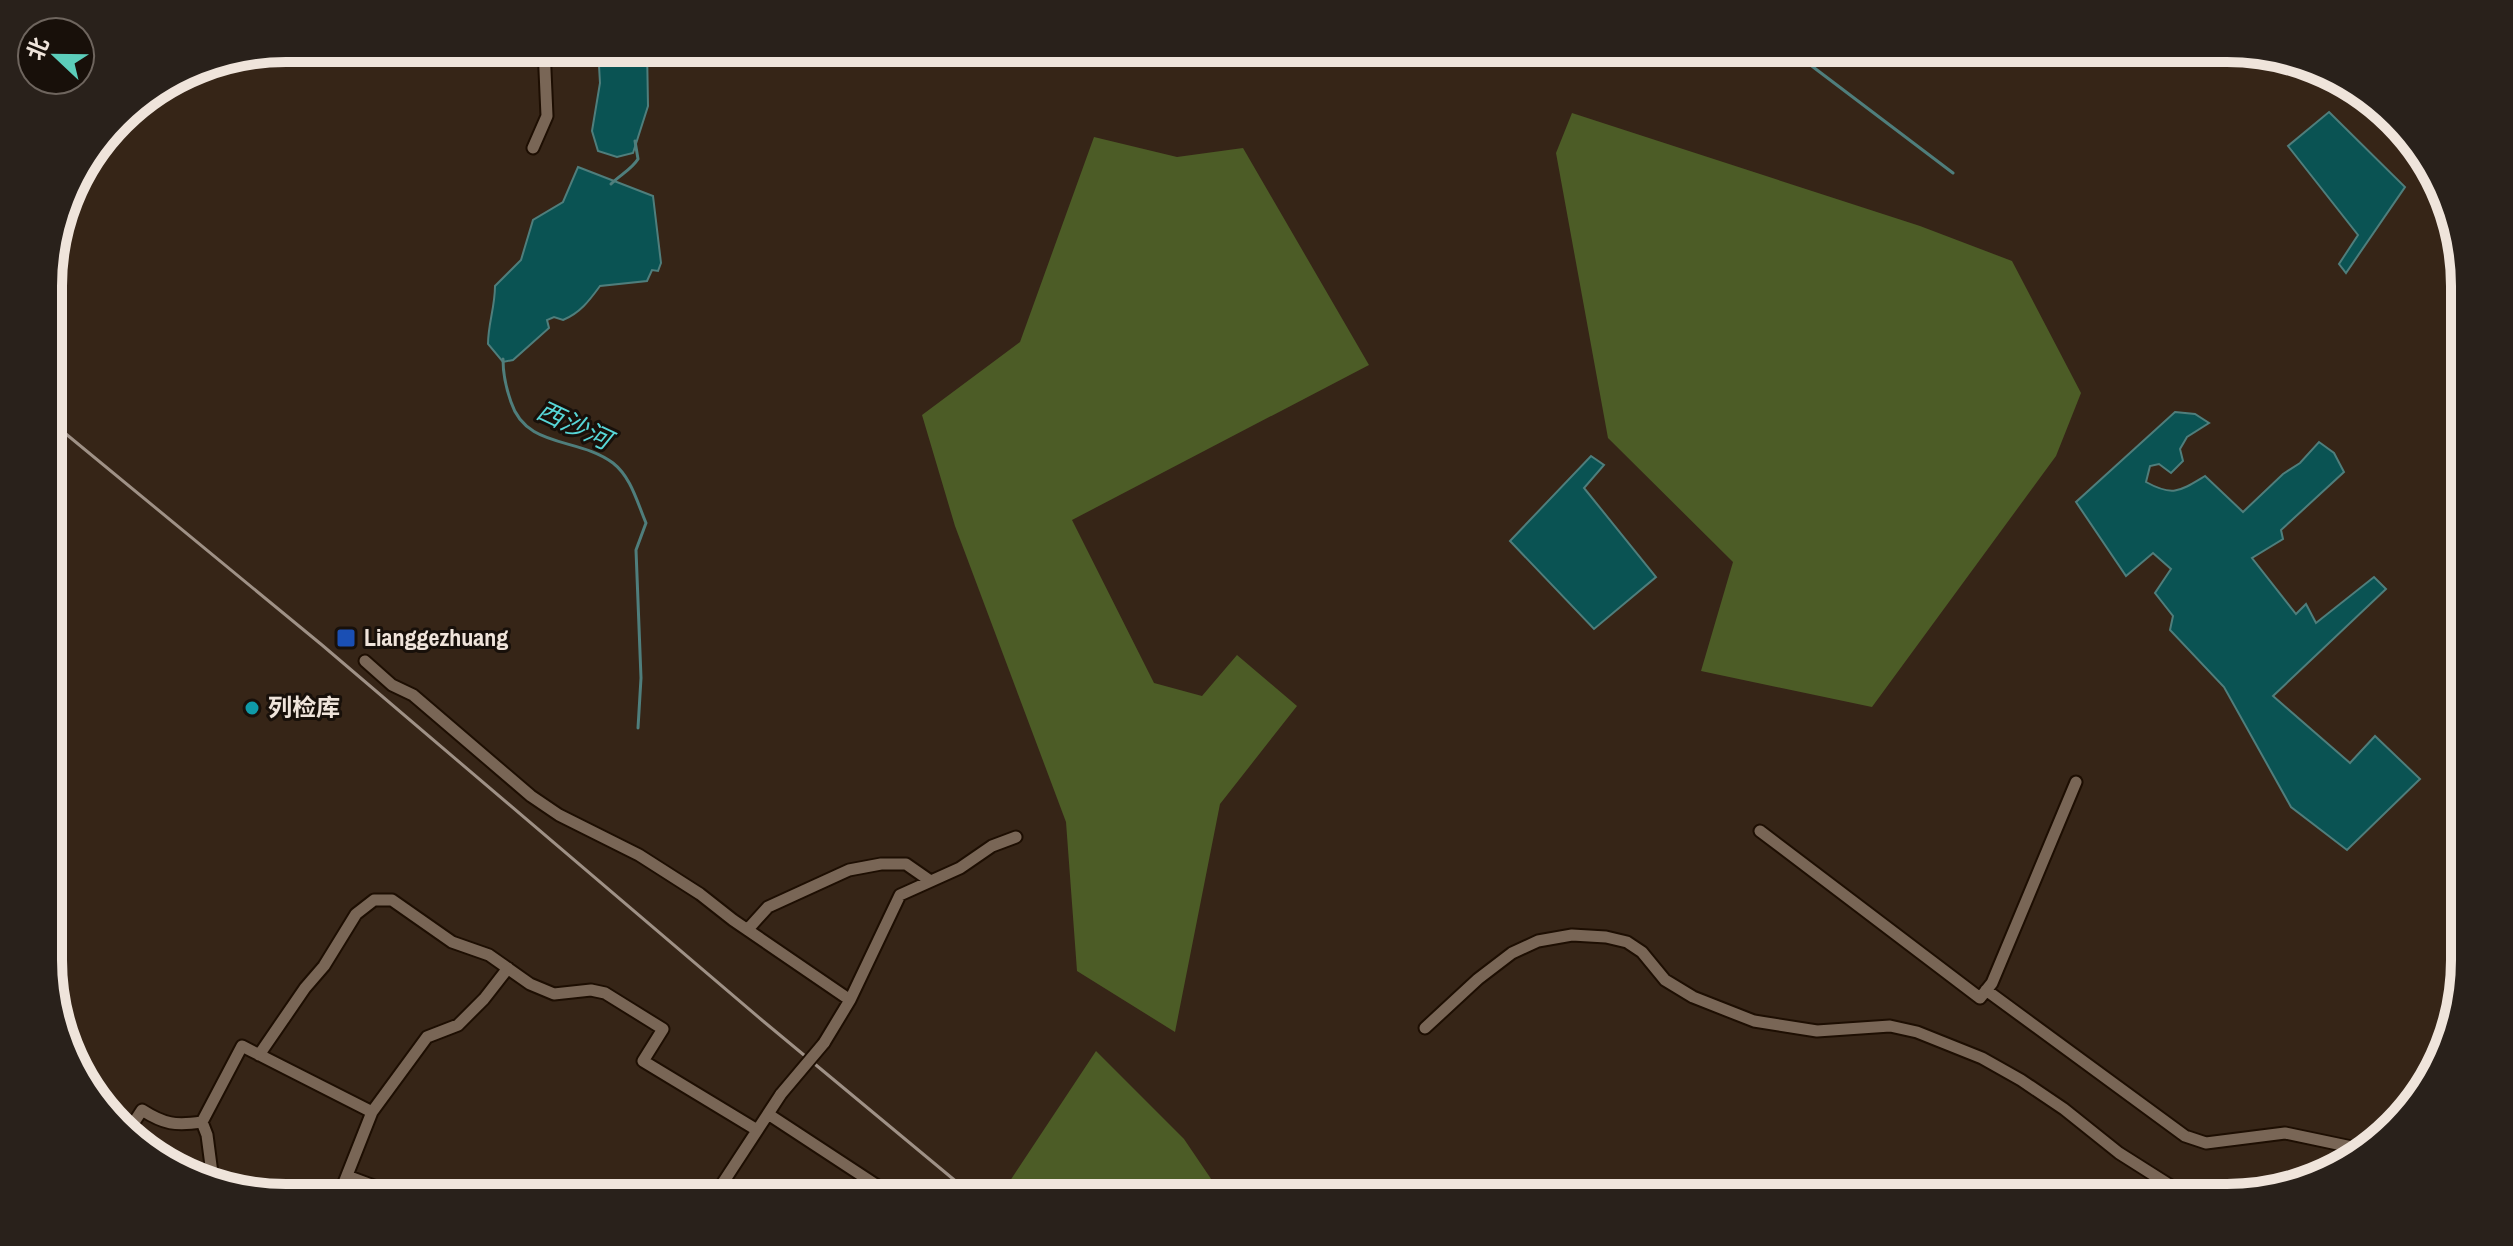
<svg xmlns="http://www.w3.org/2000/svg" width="2513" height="1246" viewBox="0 0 2513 1246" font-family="'Archivo Narrow','Noto Sans SC',sans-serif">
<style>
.forest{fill:#4c5c26}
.water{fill:#0a5353;stroke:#4f7e7c;stroke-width:2}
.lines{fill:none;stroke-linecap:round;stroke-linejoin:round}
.stream{stroke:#4f7e7c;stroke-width:3}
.street-casing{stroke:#1d0e02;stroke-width:15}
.street{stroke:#796656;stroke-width:11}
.rail{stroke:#9f9186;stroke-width:3}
.street-bridge-casing{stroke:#1d0e02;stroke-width:15;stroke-linecap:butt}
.street-bridge{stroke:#796656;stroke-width:11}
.transit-dot{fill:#1a4fb4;stroke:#18100a;stroke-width:3}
.culture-dot{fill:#0f9aa8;stroke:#18100a;stroke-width:3}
.labels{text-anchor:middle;stroke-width:6;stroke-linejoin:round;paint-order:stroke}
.poi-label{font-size:24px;font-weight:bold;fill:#efe4db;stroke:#18100a;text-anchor:start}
.water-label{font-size:26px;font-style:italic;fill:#57d6d7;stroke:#18100a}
.rim{fill:none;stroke:#efe4db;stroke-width:10}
</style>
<rect width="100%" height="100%" fill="#362517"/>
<path class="forest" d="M1572 113 1920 226 2012 261 2081 393 2056 456 1872 707 1701 671 1733 562 1608 438 1556 153Z
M1094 137 1177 157 1243 148 1369 365 1072 520 1154 683 1202 696 1237 655 1297 706 1220 804 1175 1032 1077 971 1066 822 955 526 922 415 1020 342Z
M1096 1051 1184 1139 1224 1198H1007L1002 1193Z"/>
<path class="water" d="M598 48H647L648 106 633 153 617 157 598 151 592 131 600 83Z
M2329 112 2405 187 2346 273 2339 264 2358 235 2288 146Z
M578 167 653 196 661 263 658 271 652 270 647 281 600 286C589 301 580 313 563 320L554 317 547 320 549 328 513 360 503 362 488 344C488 324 495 307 495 286L521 260 533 220 563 202Z
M2175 412 2195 414 2209 423 2187 437 2180 449 2183 461 2171 473 2159 464 2150 466 2146 482C2173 497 2180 491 2205 476L2243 512 2283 474 2300 463 2319 442 2334 453 2344 472 2281 530 2283 539 2252 558 2296 614 2306 604 2316 623 2374 577 2386 589 2273 696 2350 763 2375 736 2420 779 2347 850 2291 807 2224 687 2170 630 2173 616 2155 593 2171 569 2153 553 2126 576 2076 502Z
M1591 456 1604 465 1584 488 1656 577 1594 629 1510 541Z"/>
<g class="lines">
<path class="stream" d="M1788 48 1953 173
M611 184C620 175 632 169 638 159L635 141
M503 359C503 373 506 388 511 402 526 449 579 437 613 463 631 477 637 502 646 523L636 550 641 678 638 728"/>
<g class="street-casing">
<path id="street" d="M533 148 547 116 544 48
M365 661 392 685 413 695 531 796 559 815 639 855 700 894 733 920 850 1000
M1760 831 1980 998 1992 983 2076 782
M749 928 768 907 849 870 881 864H906L929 880
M1986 990 2185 1136 2206 1143 2285 1133 2366 1150
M1425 1028 1478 979 1512 953 1538 941 1572 935 1606 937 1627 942 1642 952 1665 980 1693 997 1754 1021 1817 1031 1890 1026 1917 1032 1982 1058 2021 1080 2064 1109 2119 1153 2190 1198
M824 1043 850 1000 900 895 960 868 992 846 1016 837
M259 1055 305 988 324 966 356 914 374 900H392L452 942 489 955 530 984 554 994 591 990 605 993 663 1029 643 1061 757 1130
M768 1114 896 1198
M129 1130 142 1110C164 1124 175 1126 202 1122
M347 1176 406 1198
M213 1181 207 1135 202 1122 242 1046 372 1112
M338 1198 372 1112 427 1037 458 1025 484 999 508 968
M713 1198 781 1094"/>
</g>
<use href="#street" class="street"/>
<path class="rail" d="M49 420 322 645 763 1021 976 1198"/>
<g class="street-bridge-casing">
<path id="street-bridge" d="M781 1094 824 1043"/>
</g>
<use href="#street-bridge" class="street-bridge"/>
</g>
<rect class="transit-dot" x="336" y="628" width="20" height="20" rx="4"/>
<circle class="culture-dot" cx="252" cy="708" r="8"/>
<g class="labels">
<g class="poi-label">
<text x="364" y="646">Lianggezhuang</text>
<text x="268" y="716">列检库</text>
</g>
<g class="water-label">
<text transform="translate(574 425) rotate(25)" y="9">西沙河</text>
</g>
</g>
<path d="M0 0H2513V1246H0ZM286 62H2227A224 224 0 0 1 2451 286V960A224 224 0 0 1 2227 1184H286A224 224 0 0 1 62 960V286A224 224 0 0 1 286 62Z" fill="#29211b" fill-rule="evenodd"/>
<path class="rim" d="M286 62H2227A224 224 0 0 1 2451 286V960A224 224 0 0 1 2227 1184H286A224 224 0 0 1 62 960V286A224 224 0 0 1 286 62Z"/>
<g transform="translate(56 56) rotate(292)"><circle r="38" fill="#18100a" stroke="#6e655e" stroke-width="2"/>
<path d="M0-6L14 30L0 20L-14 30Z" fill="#5ccebb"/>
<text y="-12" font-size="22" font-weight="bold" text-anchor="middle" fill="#efe4db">北</text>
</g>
</svg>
